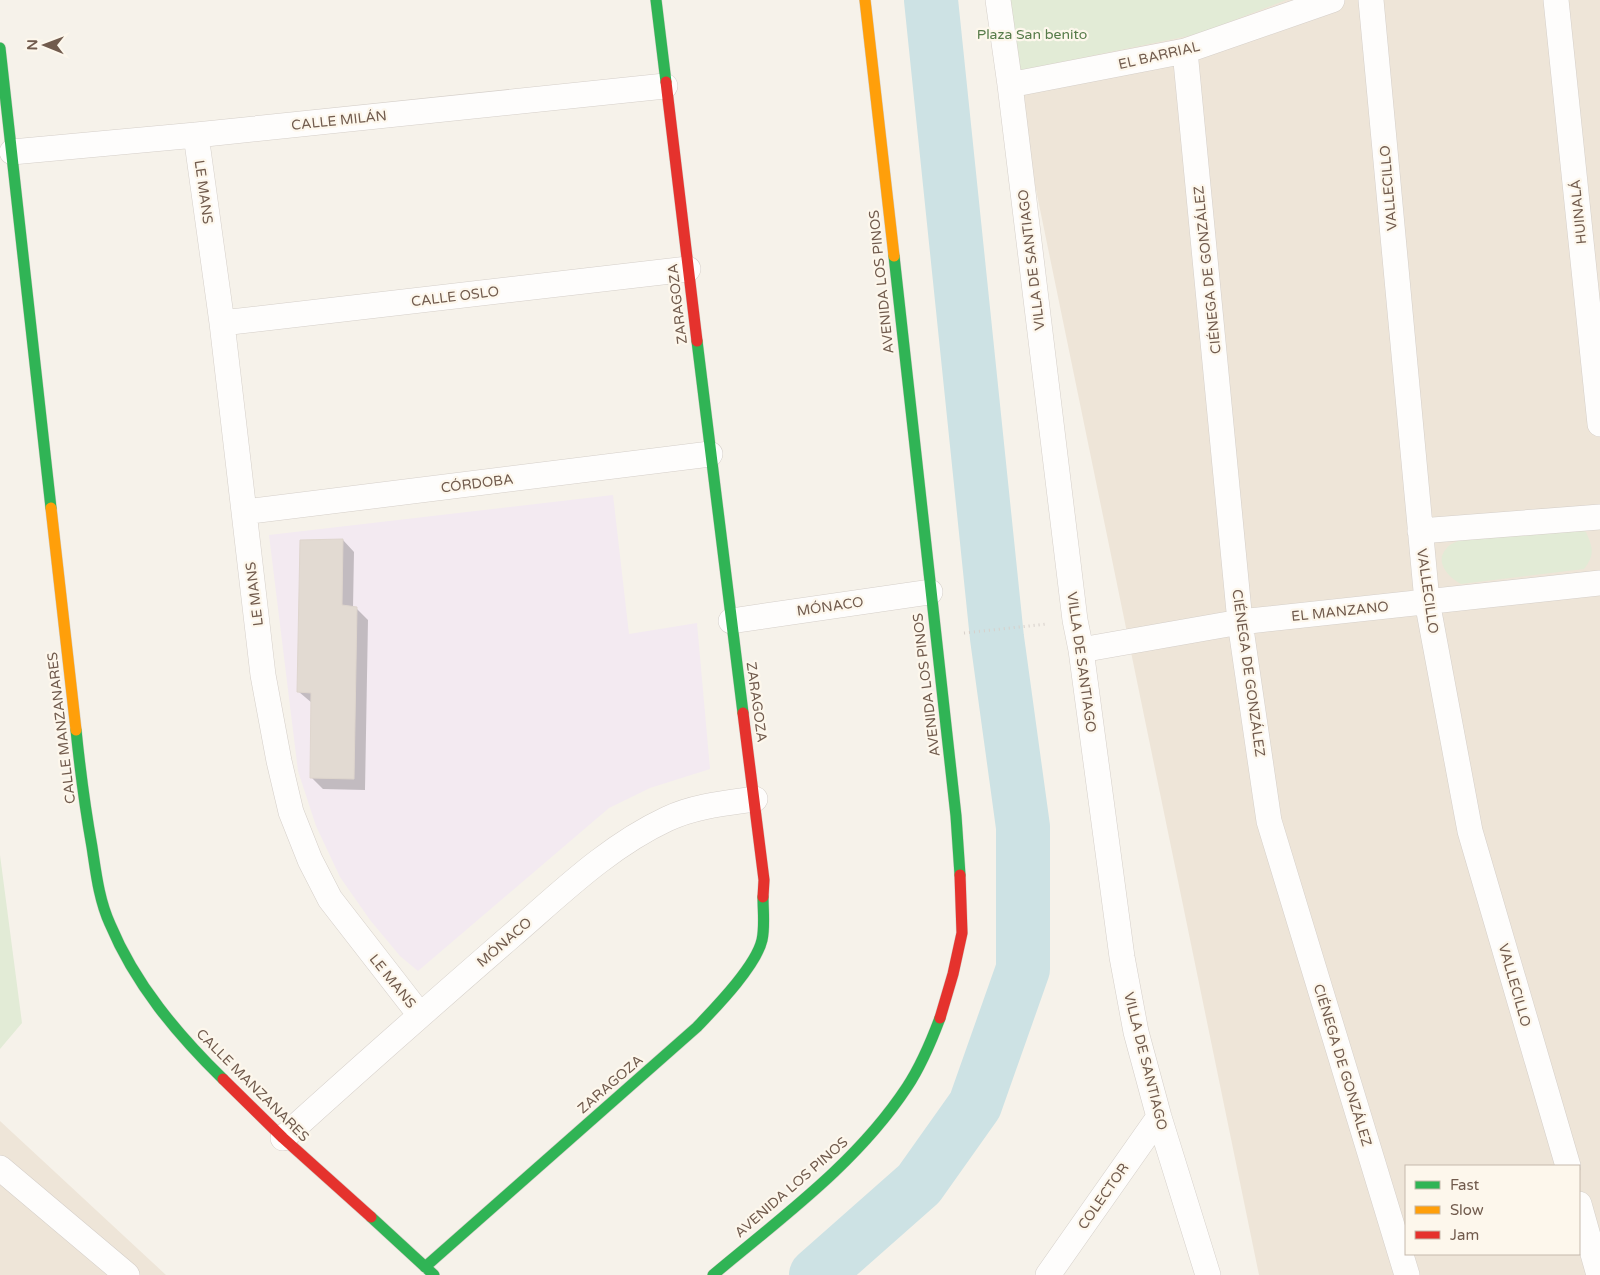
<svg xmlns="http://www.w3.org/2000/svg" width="1600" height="1275" viewBox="0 0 1600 1275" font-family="'Varela Round',sans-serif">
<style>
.residential{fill:#eee5d8;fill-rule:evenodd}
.education{fill:#f3eaf1}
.green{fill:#e2ebd6}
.shadow{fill:#0003}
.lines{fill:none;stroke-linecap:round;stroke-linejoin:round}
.river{stroke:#cde2e4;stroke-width:54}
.building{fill:#e2dad2;stroke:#ded5cd}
.street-casing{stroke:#d5cfc9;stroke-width:26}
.fast-casing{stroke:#d4cec7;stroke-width:12}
.slow-casing{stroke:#d4cec7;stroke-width:12}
.jam-casing{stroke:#d4cec7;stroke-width:12}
.path{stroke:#d7d0cb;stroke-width:3;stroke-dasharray:1 4;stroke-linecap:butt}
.street{stroke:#fefdfc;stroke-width:25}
.fast{stroke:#30b455;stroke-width:11}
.slow{stroke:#ff9f0a;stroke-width:11}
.jam{stroke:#e5322d;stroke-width:11}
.labels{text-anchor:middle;stroke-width:4.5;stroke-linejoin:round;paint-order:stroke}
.park-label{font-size:14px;fill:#567b49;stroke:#fdf7ec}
.street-label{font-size:14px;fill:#715b4d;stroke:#fdf7ec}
</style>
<rect width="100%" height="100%" fill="#f6f2ea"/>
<path class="residential" d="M997 0H1600V1275H1259ZM1406 1166H1579V1254H1406Z
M0 1121 166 1275H0Z"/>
<path class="education" d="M613 495 629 634 697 623 710 769 650 788 609 808 418 971 400 956 370 920 340 877 316 826 298 771 269 535Z"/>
<path class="green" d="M992 0H1286L1198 34 1003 74Z
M1572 527 1586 532C1593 548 1595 554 1584 569L1461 584C1449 578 1434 562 1446 549 1451 542 1461 540 1468 538Z
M0 855 22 1023 0 1049Z"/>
<path class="shadow" d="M343 540 354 552 353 608H356L368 620 365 790 323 789 312 778V703L299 692Z"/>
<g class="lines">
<path class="river" d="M816 1275 919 1184 975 1105 1023 969V827L997 638 931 0"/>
</g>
<path class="building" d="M343 539 342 605 357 607 354 779 310 778 311 693 297 692 300 540Z"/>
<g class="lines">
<g class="street-casing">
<path id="street" d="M998 0 1010 85 1075 620 1081 650 1122 957 1136 1032 1159 1117 1208 1275
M1371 0 1427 601 1470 831 1568 1166
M1556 0 1600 424
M1185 51 1240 622 1269 821 1407 1275
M1010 85 1185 51 1332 0
M196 135 222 323 263 675 279 761 291 812 310 860 330 899 420 1015
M12 152 196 135 665 86
M222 323 688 269
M244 512 710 454
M1420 531 1600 517
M731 621 930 592
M1081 650 1240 622 1600 583
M283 1138C358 1070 434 1003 510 937 560 894 607 847 667 819 694 806 726 803 755 799
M0 1168 127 1275
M1579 1204 1599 1275
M1048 1275 1159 1117"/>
</g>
<g class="fast-casing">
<path id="fast" d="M656 0 666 82
M0 48 51 508
M894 256 956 816 960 875
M697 341 743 713
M76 730C80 769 85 808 92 847 96 873 99 900 110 924 135 984 177 1034 223 1079
M371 1217 434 1275
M425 1267 697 1027C716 1007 756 966 762 940 765 927 763 911 763 897
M713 1275C782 1217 857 1163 907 1087 921 1066 931 1042 940 1018"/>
</g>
<g class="slow-casing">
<path id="slow" d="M865 0 894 256
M51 508 76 730"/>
</g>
<g class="jam-casing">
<path id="jam" d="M666 82 697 341
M743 713 764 880 763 897
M940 1018 953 974 962 933 960 875
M223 1079 283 1138 371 1217"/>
</g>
<path class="path" d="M964 633 1047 624"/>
<use href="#street" class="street"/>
<use href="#fast" class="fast"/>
<use href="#slow" class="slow"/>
<use href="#jam" class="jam"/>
</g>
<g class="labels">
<g class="park-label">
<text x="1032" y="39">Plaza San benito</text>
</g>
<g class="street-label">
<text transform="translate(1159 55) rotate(-13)" y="5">EL BARRIAL</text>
<text transform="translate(339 120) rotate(-6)" y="5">CALLE MILÁN</text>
<text transform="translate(1388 188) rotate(-95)" y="5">VALLECILLO</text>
<text transform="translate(204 192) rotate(82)" y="5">LE MANS</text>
<text transform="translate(1578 212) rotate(-96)" y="5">HUINALÁ</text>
<text transform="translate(1031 260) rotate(-97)" y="5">VILLA DE SANTIAGO</text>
<text transform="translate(1207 270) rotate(-96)" y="5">CIÉNEGA DE GONZÁLEZ</text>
<text transform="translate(881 282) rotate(-96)" y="5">AVENIDA LOS PINOS</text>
<text transform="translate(455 296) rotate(-7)" y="5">CALLE OSLO</text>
<text transform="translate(677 304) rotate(-97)" y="5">ZARAGOZA</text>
<text transform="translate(477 483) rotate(-7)" y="5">CÓRDOBA</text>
<text transform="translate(1428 591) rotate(82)" y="5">VALLECILLO</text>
<text transform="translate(254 594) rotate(-97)" y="5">LE MANS</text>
<text transform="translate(830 606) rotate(-8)" y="5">MÓNACO</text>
<text transform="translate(1340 611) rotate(-6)" y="5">EL MANZANO</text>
<text transform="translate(1082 662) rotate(82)" y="5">VILLA DE SANTIAGO</text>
<text transform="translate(1249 673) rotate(82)" y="5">CIÉNEGA DE GONZÁLEZ</text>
<text transform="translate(926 685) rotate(-97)" y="5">AVENIDA LOS PINOS</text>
<text transform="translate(757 702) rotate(82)" y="5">ZARAGOZA</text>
<text transform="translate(61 728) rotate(-97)" y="5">CALLE MANZANARES</text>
<text transform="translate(504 942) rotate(-41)" y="5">MÓNACO</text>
<text transform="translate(393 981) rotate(51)" y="5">LE MANS</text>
<text transform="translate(1515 985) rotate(74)" y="5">VALLECILLO</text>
<text transform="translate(1146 1061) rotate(76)" y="5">VILLA DE SANTIAGO</text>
<text transform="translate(1343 1065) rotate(73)" y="5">CIÉNEGA DE GONZÁLEZ</text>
<text transform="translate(610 1084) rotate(-41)" y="5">ZARAGOZA</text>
<text transform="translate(253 1085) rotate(45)" y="5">CALLE MANZANARES</text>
<text transform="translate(791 1187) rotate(-41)" y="5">AVENIDA LOS PINOS</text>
<text transform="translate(1103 1196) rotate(-55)" y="5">COLECTOR</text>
</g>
</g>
<rect x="1405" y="1165" width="175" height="90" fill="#fdf7ec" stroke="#c5b9ac"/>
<rect x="1415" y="1181" width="25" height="8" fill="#30b455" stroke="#c5b9ac"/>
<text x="1450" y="1190" font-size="15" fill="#715b4d">Fast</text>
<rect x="1415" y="1206" width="25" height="8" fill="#ff9f0a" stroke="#c5b9ac"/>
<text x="1450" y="1215" font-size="15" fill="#715b4d">Slow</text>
<rect x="1415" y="1231" width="25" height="8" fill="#e5322d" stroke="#c5b9ac"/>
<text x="1450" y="1240" font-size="15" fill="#715b4d">Jam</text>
<g transform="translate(45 45) rotate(271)" stroke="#fdf7ec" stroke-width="4" paint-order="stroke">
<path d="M0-4L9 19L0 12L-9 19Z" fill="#715b4d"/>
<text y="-8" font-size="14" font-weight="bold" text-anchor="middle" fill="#715b4d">N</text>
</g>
</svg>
